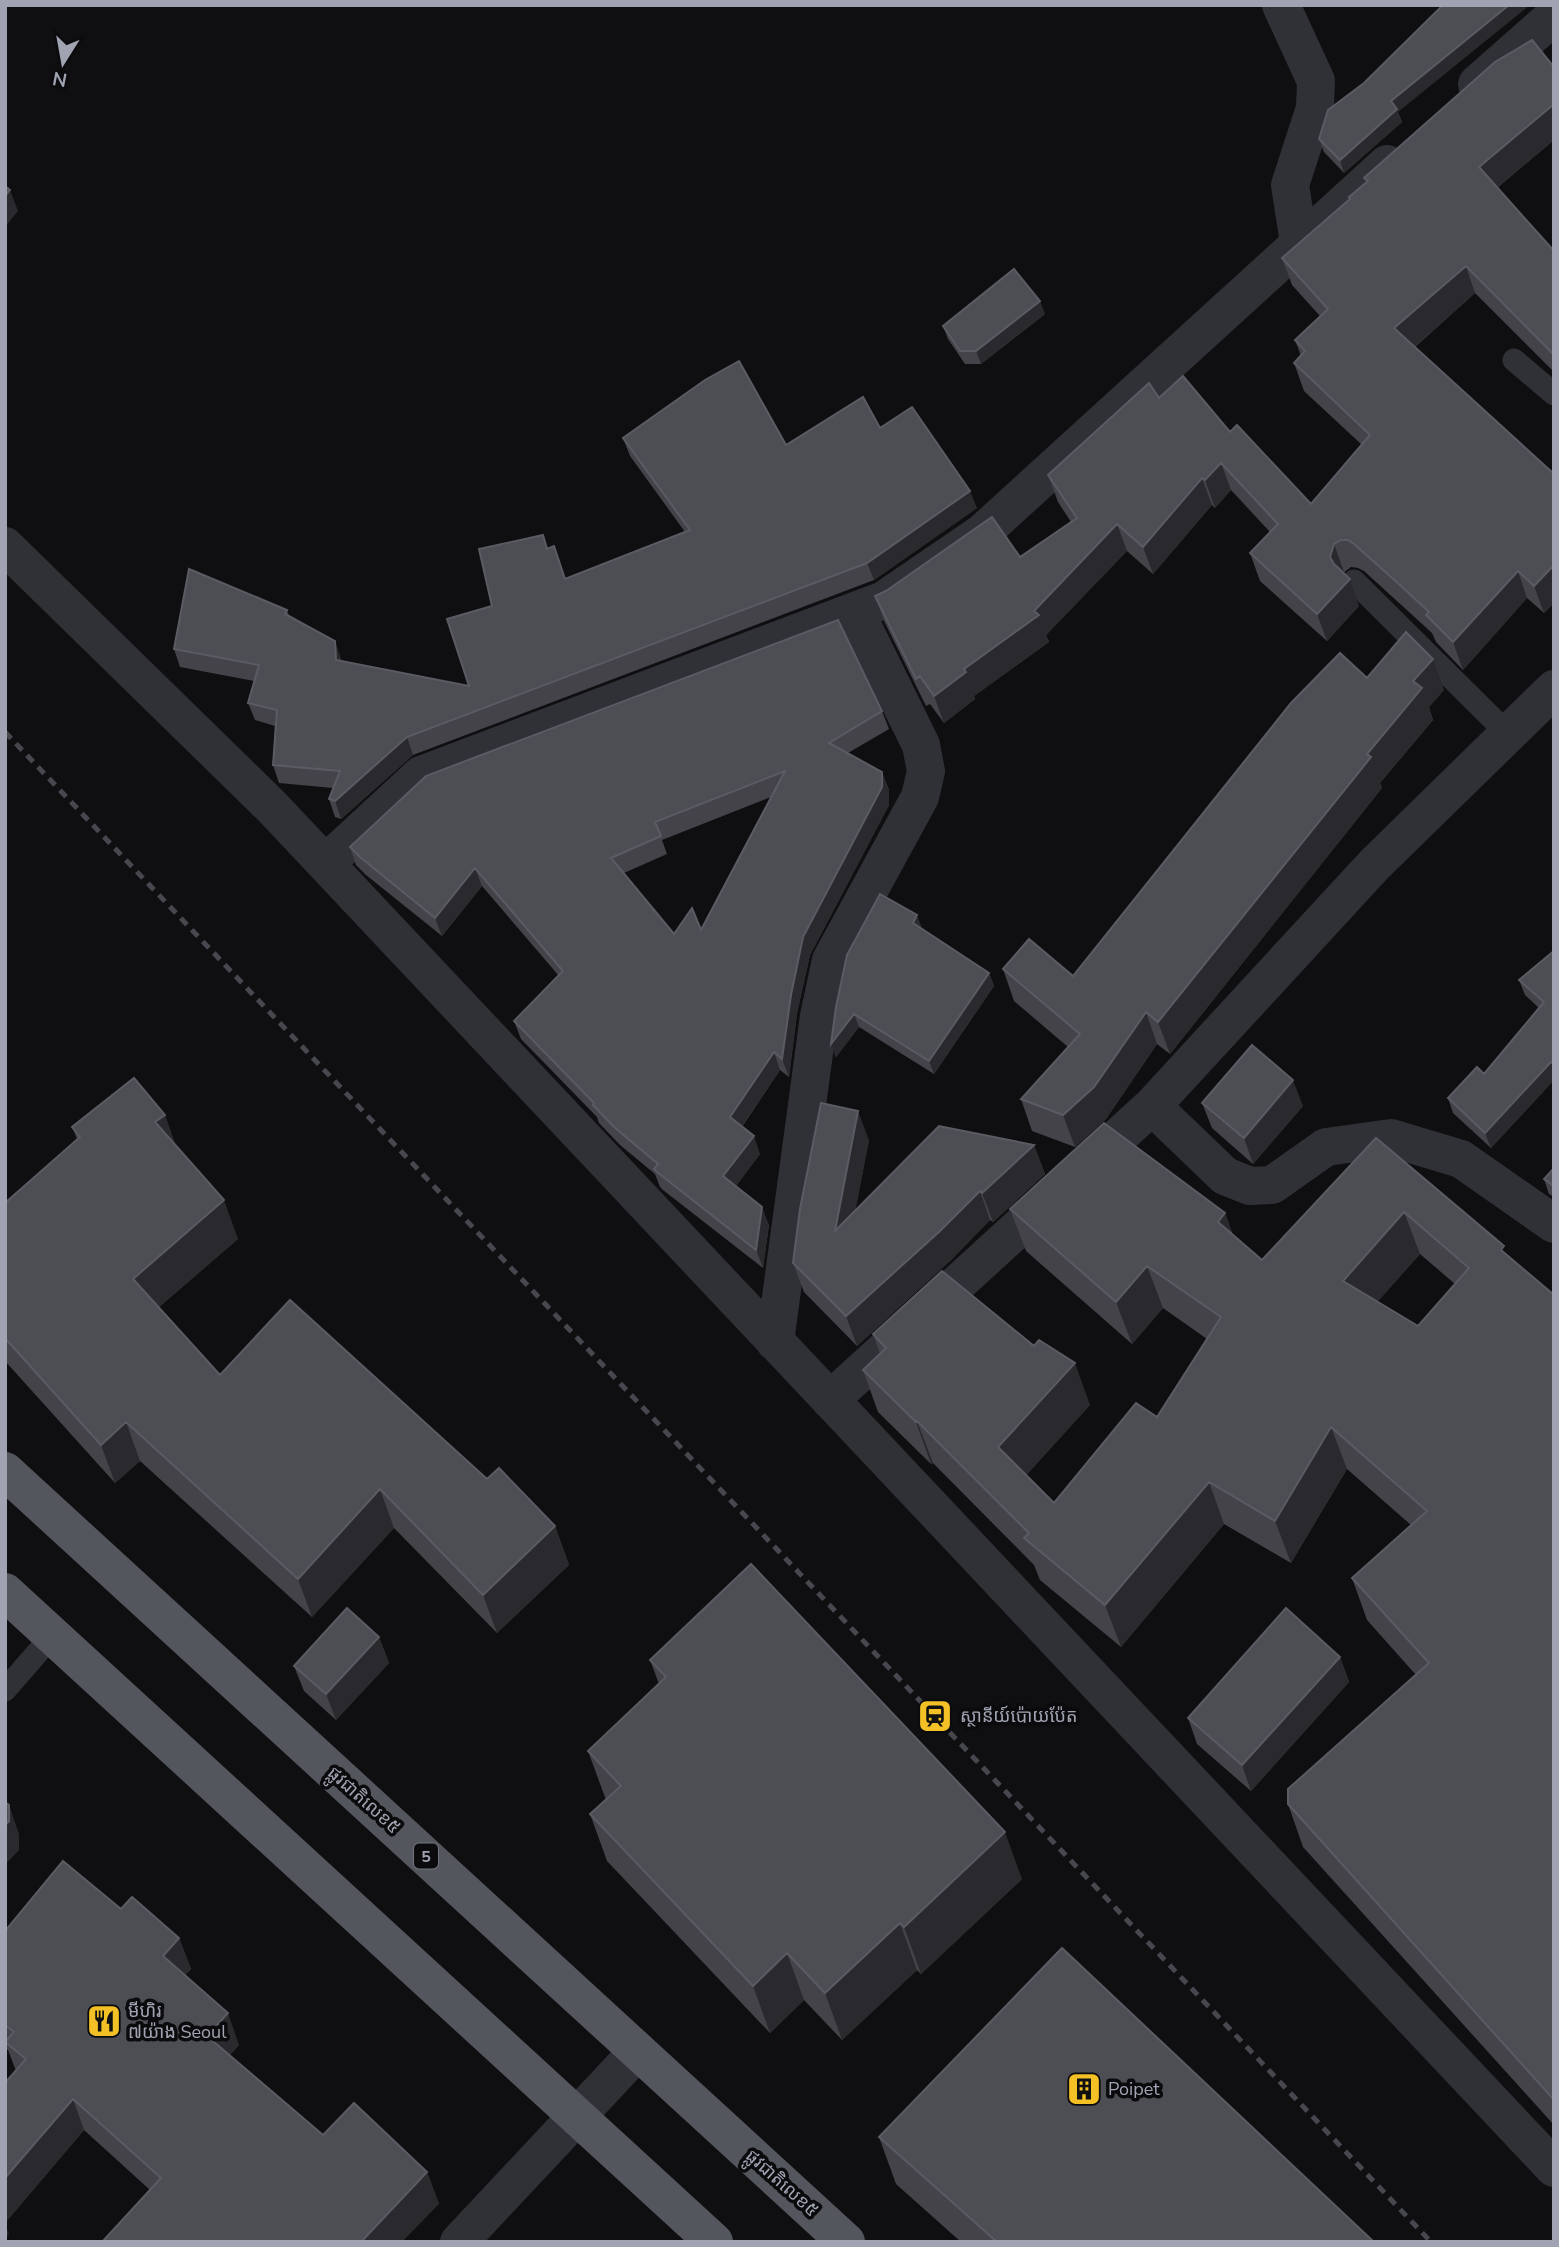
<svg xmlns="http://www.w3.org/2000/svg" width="1559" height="2247" viewBox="0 0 1559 2247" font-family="'Nunito Sans','Noto Sans Khmer',sans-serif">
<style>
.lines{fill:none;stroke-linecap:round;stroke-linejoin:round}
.service{stroke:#303136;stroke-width:23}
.minor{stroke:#303136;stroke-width:38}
.tertiary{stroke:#303136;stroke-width:38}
.trunk{stroke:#54565e;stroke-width:38}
.rail{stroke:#47484f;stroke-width:5;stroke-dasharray:9 7;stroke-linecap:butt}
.wall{fill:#434349;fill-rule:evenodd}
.shaded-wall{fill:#2a2a2e}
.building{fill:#4d4e54;stroke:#5a5b63;stroke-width:2;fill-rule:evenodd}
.labels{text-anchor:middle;stroke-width:7;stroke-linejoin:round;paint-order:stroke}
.shield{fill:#0b0a0c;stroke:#737680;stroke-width:2}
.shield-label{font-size:16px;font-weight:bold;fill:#a0a4b2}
.poi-label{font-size:18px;fill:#a0a4b2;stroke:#0b0a0c;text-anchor:start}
.street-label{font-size:18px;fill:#a0a4b2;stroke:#0b0a0c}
</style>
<rect width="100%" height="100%" fill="#0f0f11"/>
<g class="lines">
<path class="service" d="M1514 360 1554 394
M1354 581 1508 734
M5 1690 52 1636"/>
<path class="minor" d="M1281 5 1316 81 1315 108 1290 185 1299 243
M1477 84 1554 16
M5 546 272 807 1554 2168
M326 863 421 775 884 600 982 533 1387 164
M1152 1106 1225 1176 1250 1186 1272 1185 1326 1147 1391 1138 1461 1159 1554 1224
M775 1342 819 1016 831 960 920 797 926 771 921 745 855 611
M830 1400 1152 1106 1374 865 1554 689"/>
<path class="tertiary" d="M459 2242 638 2051"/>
<path class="trunk" d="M5 1471 846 2242
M5 1592 714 2242"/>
<path class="rail" d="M5 732 1431 2242"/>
</g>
<path class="wall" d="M1554 67V140L1497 188 1554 251V372L1475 293 1415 347 1554 474V603L1544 613 1527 598 1463 670 1436 642 1432 633 1364 571 1358 568 1351 567 1343 573 1359 606 1327 641 1260 581 1250 553 1270 532 1231 490 1215 508 1212 505 1153 574 1127 551 1046 635 1049 642 974 696 975 699 944 723 930 704 926 706 885 623 875 596 1020 557 1071 522 1058 502 1048 475 1159 398 1230 432 1311 504 1362 445 1304 391 1294 363 1301 356 1295 340 1320 316 1292 285 1282 258 1349 199 1366 183 1364 178Z
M1398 112 1402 122 1344 173 1324 152 1319 139Z
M1045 314 981 364H965L948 339 943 326Z
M880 428 977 508 874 580 413 755 341 819 335 817 329 799 333 788 279 783 273 765 275 726 255 720 248 703 254 681 180 667 174 649 287 610 289 616 341 659 342 661 469 686 492 606 548 549 566 579 685 532 630 456 623 438 786 445Z
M1367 678 1444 690 1429 707 1433 720 1380 783 1382 788 1170 1054 1157 1044 1106 1119 1075 1147 1032 1131 1021 1099 1068 1047 1014 1001 1003 969 1073 976Z
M882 711 889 729 848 753 882 772 889 790V805L810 955 797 1013 789 1077 780 1070 742 1127 760 1154 736 1186 769 1225 763 1268 663 1190 660 1187 655 1174 620 1145 599 1123 597 1117 521 1039 514 1021 559 976 482 886 442 936 366 875 356 865 350 847ZM771 797 701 930 674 934 624 873 667 854 662 840Z
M922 928 989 973 994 986 934 1074 859 1027 836 1057 831 1044Z
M1554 951V1080L1491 1148 1453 1113 1448 1098 1484 1074 1539 1008 1525 995 1519 980Z
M1202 1103 1303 1106 1253 1164 1212 1128Z
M165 1115 175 1145 238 1239 159 1307 220 1375 487 1479 555 1526 569 1565 497 1633 394 1528 312 1617 140 1461 115 1483 5 1361V1203L77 1139 72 1127Z
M1376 1138 1507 1255 1554 1295V2125L1303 1847 1288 1804 1416 1675 1367 1620 1352 1578 1411 1525 1347 1469 1291 1563 1224 1524 1121 1647 1040 1580 1034 1565 933 1463 931 1464 878 1412 863 1370 880 1353 873 1334 1090 1405 1026 1475 1054 1503 1157 1417 1207 1339 1163 1308 1132 1344 1026 1251 1010 1209 1225 1213 1233 1235 1262 1260ZM1420 1254 1455 1284 1418 1326 1377 1302Z
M869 1140 855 1211 1034 1145 1045 1174 993 1222 990 1220 951 1260 857 1346 804 1292 793 1263Z
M1554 1168V1197L1549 1194 1544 1179Z
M379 1637 389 1663 336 1720 304 1691 294 1666Z
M1340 1657 1349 1682 1251 1791 1197 1744 1188 1718Z
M650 1660 1022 1879 921 1974 917 1970 842 2040 804 2000 770 2033 607 1861 590 1814 606 1800 588 1751 659 1684Z
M121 1909 179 1938 191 1969 185 1975 239 2045 229 2056 323 2135 427 2172 439 2204 150 2190 84 2130 5 2223V2083L16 2071 8 2050 5 2047V1931Z
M879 2137 1374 2242H961L896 2184Z"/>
<path class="shaded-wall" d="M1509 5H1530L1398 112 1402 122 1344 173 1340 160 1391 101Z
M1554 104V140L1489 194 1479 167Z
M10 190 18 211 5 227V196Z
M1466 266 1475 293 1404 356 1394 328Z
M1040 301 1045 314 981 364 976 351Z
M1221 463 1231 490 1215 508 1205 480Z
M1202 478 1212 505 1153 574 1143 547Z
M970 491 977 508 874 580 867 563Z
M1117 524 1127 551 1046 635 1049 642 974 696 975 699 944 723 934 696 964 669 1034 611Z
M1334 544 1344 572 1340 584 1330 557Z
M1554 565V603L1544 613 1534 586Z
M1518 571 1527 598 1463 670 1453 642Z
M1350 579 1359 606 1327 641 1317 614Z
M335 641 341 659 343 678 336 660Z
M1433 659 1444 690 1429 707 1433 720 1380 783 1382 788 1170 1054 1158 1022 1367 754 1413 681Z
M407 737 413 755 341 819 335 801Z
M882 772 889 790V805L810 955 797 1013 789 1077 782 1059 791 995 803 937Z
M475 868 482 886 442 936 435 918Z
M917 915 922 928 918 936 913 923Z
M989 973 994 986 934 1074 929 1061Z
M1146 1012 1157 1044 1106 1119 1075 1147 1063 1115Z
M854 1014 859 1027 836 1057 831 1044Z
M774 1052 780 1070 736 1135 730 1117Z
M1551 1062 1554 1069V1080L1491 1148 1485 1133Z
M1293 1080 1303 1106 1253 1164 1244 1138Z
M858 1111 869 1140 846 1260 835 1231Z
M165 1115 179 1154 155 1122Z
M754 1136 760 1154 730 1194 723 1176Z
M1034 1145 1045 1174 993 1222 982 1193Z
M980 1191 990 1220 951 1260 857 1346 846 1316Z
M224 1200 238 1239 147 1317 133 1279Z
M762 1207 769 1225 763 1268 756 1250Z
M1404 1212 1420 1254 1359 1323 1343 1281Z
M1225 1213 1240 1255 1218 1222Z
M1147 1266 1163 1308 1132 1344 1116 1302Z
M1075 1363 1090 1405 1014 1489 998 1447Z
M917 1421 933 1463 931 1464 916 1422Z
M126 1422 140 1461 115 1483 101 1445Z
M1331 1427 1347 1469 1291 1563 1275 1521Z
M1209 1482 1224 1524 1121 1647 1105 1605Z
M380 1489 394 1528 312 1617 298 1579Z
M555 1526 569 1565 497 1633 483 1595Z
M379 1637 389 1663 336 1720 326 1694Z
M1340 1657 1349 1682 1251 1791 1242 1765Z
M9 1805 19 1834V1850L5 1865V1825Z
M1005 1832 1022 1879 921 1974 904 1927Z
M900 1923 917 1970 842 2040 825 1993Z
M179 1938 191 1969 175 1987 163 1956Z
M787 1953 804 2000 770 2033 753 1986Z
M228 2013 239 2045 218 2068 207 2036Z
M73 2099 84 2130 5 2223V2178Z
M427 2172 439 2204 402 2242H361Z
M5 2225 9 2234 5 2238Z"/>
<path class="building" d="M1443 5H1509L1391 101 1397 109 1340 160 1319 139 1328 110 1364 83Z
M1532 40 1554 67V104L1479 167 1554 251V355L1466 266 1394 328 1554 474V565L1534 586 1518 571 1453 642 1426 615 1429 612 1401 586 1354 544 1348 540H1341L1334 544 1330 557 1334 564 1350 579 1317 614 1250 553 1278 524 1221 463 1205 480 1202 478 1143 547 1117 524 1034 611 1039 615 964 669 966 672 934 696 920 676 916 679 875 596 886 591 992 517 1020 557 1077 518 1048 475 1149 383 1159 398 1183 376 1230 432 1237 425 1311 504 1370 435 1294 363 1305 351 1295 340 1328 309 1282 258 1350 199 1349 197 1368 181 1364 178 1495 62Z
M5 186 10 190 5 196Z
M1014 269 1040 301 976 351H960L943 326Z
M739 361 786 445 863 397 880 428 912 407 970 491 867 563 407 737 335 801 329 799 340 771 273 765 277 710 248 703 259 665 174 649 189 569 287 610 285 614 335 641 336 660 469 686 447 619 492 606 479 549 543 535 547 549 554 546 565 579 690 530 623 438 705 380Z
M838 620 882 711 829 743 882 772V787L803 937 791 995 782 1059 774 1052 730 1117 754 1136 723 1176 762 1207 756 1250 657 1172 654 1169 658 1164 614 1127 593 1105 594 1103 514 1021 563 971 475 868 435 918 360 857 350 847 426 776ZM785 771 701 930 692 908 674 934 611 858 661 836 655 822Z
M1406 632 1433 659 1413 681 1422 688 1367 754 1371 757 1158 1022 1146 1012 1094 1087 1063 1115 1021 1099 1080 1034 1003 969 1029 939 1073 976 1291 703 1340 653 1367 678Z
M880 894 917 915 913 923 989 973 929 1061 854 1014 831 1044 836 1007 847 955Z
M1554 951V1064L1551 1062 1485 1133 1448 1098 1477 1067 1484 1074 1544 1002 1519 980Z
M1252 1045 1293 1080 1244 1138 1202 1103Z
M134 1078 165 1115 155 1122 224 1200 133 1279 220 1375 290 1300 487 1479 499 1468 555 1526 483 1595 380 1489 298 1579 126 1422 101 1445 5 1338V1203L80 1137 72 1127Z
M821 1103 858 1111 835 1231 939 1126 1034 1145 982 1193 980 1191 940 1231 846 1316 793 1263 800 1209Z
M1104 1123 1225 1213 1218 1222 1262 1260 1376 1138 1504 1246 1501 1250 1554 1295V2100L1288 1804V1789L1429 1663 1352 1578 1427 1511 1331 1427 1275 1521 1209 1482 1105 1605 1024 1538 1029 1533 917 1421 916 1422 863 1370 886 1348 873 1334 942 1271 1034 1346 1039 1340 1075 1363 998 1447 1054 1503 1136 1403 1157 1417 1221 1317 1147 1266 1116 1302 1010 1209ZM1404 1212 1469 1268 1418 1326 1343 1281Z
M1554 1168V1186L1544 1179Z
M751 1564 1005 1832 904 1927 900 1923 825 1993 787 1953 753 1986 590 1814 621 1786 588 1751 666 1677 650 1660Z
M347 1608 379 1637 326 1694 294 1666Z
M1286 1608 1340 1657 1242 1765 1188 1718Z
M5 1802 9 1805V1821L5 1825Z
M63 1861 121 1909 132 1897 179 1938 163 1956 228 2013 207 2036 323 2135 354 2103 427 2172 361 2242H102L161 2178 73 2099 5 2178V2083L26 2059 5 2042 14 2032 5 2025V1931Z
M1062 1948 1374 2242H997L879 2137Z"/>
<defs>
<g id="station-square" transform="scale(1.75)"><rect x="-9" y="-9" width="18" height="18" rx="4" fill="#f3c125" stroke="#0b0a0c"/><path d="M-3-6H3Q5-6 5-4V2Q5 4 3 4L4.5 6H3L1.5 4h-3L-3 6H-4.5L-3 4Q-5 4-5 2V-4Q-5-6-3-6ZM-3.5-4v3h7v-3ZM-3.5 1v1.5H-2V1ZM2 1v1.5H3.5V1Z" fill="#111"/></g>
<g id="restaurant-square" transform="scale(1.75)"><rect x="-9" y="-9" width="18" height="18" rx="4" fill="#f3c125" stroke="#0b0a0c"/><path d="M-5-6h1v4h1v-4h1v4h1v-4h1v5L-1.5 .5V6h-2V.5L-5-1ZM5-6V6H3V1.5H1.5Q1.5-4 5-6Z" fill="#111"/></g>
<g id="building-square" transform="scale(1.75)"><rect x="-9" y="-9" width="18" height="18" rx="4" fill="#f3c125" stroke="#0b0a0c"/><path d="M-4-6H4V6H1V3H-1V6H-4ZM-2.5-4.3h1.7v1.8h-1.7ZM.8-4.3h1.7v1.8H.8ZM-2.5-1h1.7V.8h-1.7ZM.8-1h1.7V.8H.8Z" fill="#111"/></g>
</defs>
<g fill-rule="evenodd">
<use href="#station-square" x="935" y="1716"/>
<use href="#restaurant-square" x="104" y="2021"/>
<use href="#building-square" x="1084" y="2089"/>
</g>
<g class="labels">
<rect class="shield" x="414" y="1843.5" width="24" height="25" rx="5"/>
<g class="shield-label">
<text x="426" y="1862">5</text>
</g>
<g class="poi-label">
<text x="960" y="1722">ស្ថានីយ៍ប៉ោយប៉ែត</text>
<text x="128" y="2017">មីហិរ<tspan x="128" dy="21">៧យ៉ាង Seoul</tspan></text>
<text x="1108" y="2095">Poipet</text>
</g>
<g class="street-label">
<text transform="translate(364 1800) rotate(42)" y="6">ផ្លូវជាតិលេខ៥</text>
<text transform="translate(782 2183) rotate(42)" y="6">ផ្លូវជាតិលេខ៥</text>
</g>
</g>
<rect width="1559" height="2247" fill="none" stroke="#a0a4b2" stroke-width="14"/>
<g transform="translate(63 63) rotate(191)" stroke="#0b0a0c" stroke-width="5" paint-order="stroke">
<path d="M0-5L12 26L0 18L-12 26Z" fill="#a0a4b2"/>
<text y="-10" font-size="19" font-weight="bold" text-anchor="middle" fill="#a0a4b2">N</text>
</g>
</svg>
